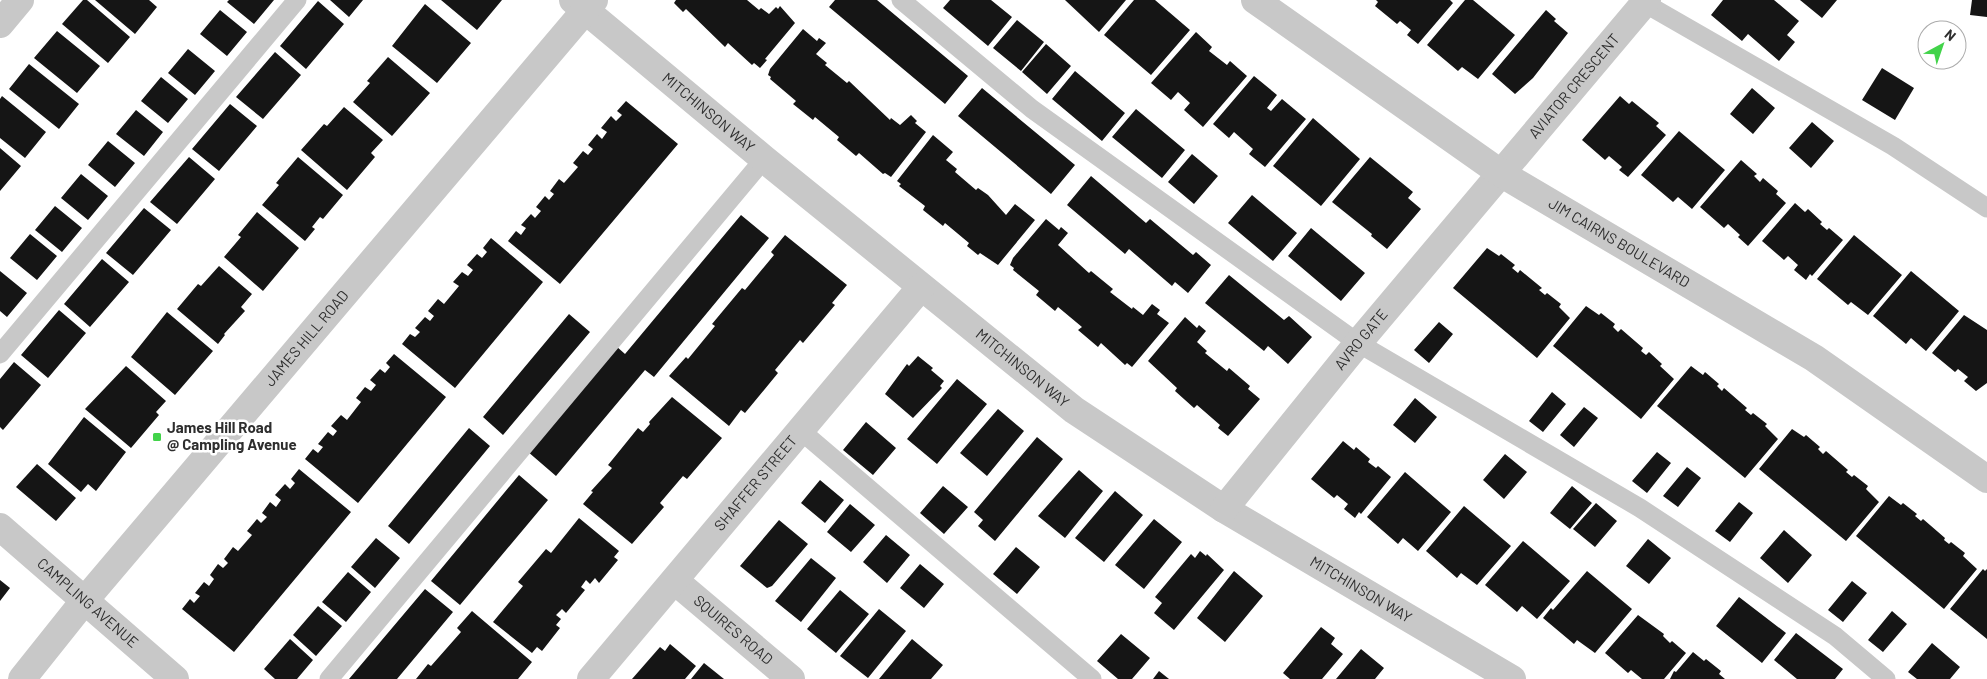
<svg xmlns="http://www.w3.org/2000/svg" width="1987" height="679" viewBox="0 0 1987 679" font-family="Barlow,sans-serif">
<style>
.building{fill:#151515}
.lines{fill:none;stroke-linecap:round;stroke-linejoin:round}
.service{stroke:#c8c8c8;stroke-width:19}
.minor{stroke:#c8c8c8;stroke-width:28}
.tertiary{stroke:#c8c8c8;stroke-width:28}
.poi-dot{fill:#42d34a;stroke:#fff;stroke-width:2}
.labels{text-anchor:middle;stroke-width:5;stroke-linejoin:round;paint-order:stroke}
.street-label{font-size:15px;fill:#2e2e2e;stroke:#fff}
.poi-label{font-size:15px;font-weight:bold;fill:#2e2e2e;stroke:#fff;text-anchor:start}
</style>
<rect width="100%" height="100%" fill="#fff"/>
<path class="building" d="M83 0H87L130 37 108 63 62 24Z
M95 0H149L157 7 135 34Z
M229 0H274L254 24 227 2Z
M330 0H363L349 17Z
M441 0H502L477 30Z
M676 0H747L759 10 761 8 769 14 776 7 778 9 780 6 795 23 765 59 767 60 760 68 754 63 752 65 728 43 725 47 686 9 683 12 674 3Z
M835 0H877L968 76 945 104 829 7Z
M950 0H991L1012 17 988 46 943 8Z
M1065 0H1126L1099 32Z
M1134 0H1155L1190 30 1151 75 1104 35Z
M1376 0H1450L1453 3 1418 44 1407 35 1411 30 1400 21 1397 24 1375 6 1378 2Z
M1465 0H1473L1515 35 1478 79 1462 67 1458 71 1427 45Z
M1723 0H1774L1799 21 1787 35 1795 42 1779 61 1748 34 1742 41 1711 15Z
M1800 0H1837L1822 18Z
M1972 0H1987V17L1970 15Z
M318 1 344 24 306 69 280 46Z
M425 4 471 43 437 83 392 46Z
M220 10 247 32 227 56 200 34Z
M1546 10 1556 19 1554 21 1568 33 1533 78 1515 94 1492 74Z
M1017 20 1044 42 1021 71 993 48Z
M803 29 817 41 819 38 826 43 816 54 827 63 825 65 847 83 849 81 890 120 891 118 900 125 911 115 917 121 915 123 926 132 891 177 885 173 883 174 859 153 856 156 837 140 839 137 815 117 813 120 793 104 796 101 770 79 771 77 768 75 770 69Z
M57 31 100 66 77 93 34 58Z
M1196 32 1212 47 1209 51 1227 65 1230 61 1247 76 1203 127 1184 110 1190 103 1178 92 1171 100 1151 83Z
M1046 44 1071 66 1047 94 1022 72Z
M188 49 215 71 195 95 168 73Z
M275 52 301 75 263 119 236 97Z
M388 57 430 93 392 136 353 102 370 83 367 81Z
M29 64 79 104 59 129 9 89Z
M1882 68 1914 88 1895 120 1862 100Z
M1075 71 1125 113 1102 141 1052 99Z
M1254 76 1277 95 1267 108 1271 111 1282 99 1306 119 1265 167 1249 154 1253 149 1234 132 1229 138 1213 124Z
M161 77 188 99 168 123 141 101Z
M982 88 1075 165 1051 194 958 116Z
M1752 88 1775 108 1753 134 1730 114Z
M2 96 46 132 25 158 0 138V99Z
M1620 96 1629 104 1632 101 1659 123 1656 126 1666 135 1628 177 1619 170 1622 167 1609 156 1605 160 1582 140Z
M626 101 678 144 560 284 508 241 516 231 521 235 526 228 521 225 531 214 535 218 541 211 536 207 545 196 549 200 554 194 550 191 559 179 564 183 578 167 573 163 583 151 588 155 593 149 588 145 597 134 602 139 607 132 601 128 611 116 616 121 622 115 617 111Z
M230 104 257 126 219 171 192 149Z
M344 107 383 140 371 153 375 157 347 190 301 150 324 124 327 126Z
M1136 109 1185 150 1162 178 1112 137Z
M136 110 163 132 144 156 116 134Z
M1313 118 1360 159 1321 206 1273 166Z
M1812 122 1834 141 1811 168 1789 148Z
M1679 131 1725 170 1692 209 1678 197 1673 202 1641 175Z
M933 135 953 152 946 160 957 169 955 172 976 190 978 188 988 195 1006 215 1015 204 1035 220 998 265 980 253 978 255 967 246 969 243 945 223 943 226 923 210 925 206 899 186 901 184 897 181Z
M108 141 135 163 115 187 88 165Z
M0 148 21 166 0 191Z
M1192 154 1218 176 1194 204 1168 182Z
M189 157 215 179 177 224 150 202Z
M298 157 343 195 323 219 320 217 312 227 315 229 305 241 262 205 279 185 276 183Z
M1370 157 1413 192 1408 198 1421 209 1387 249 1371 236 1372 234 1332 202Z
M1741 160 1757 174 1754 176 1760 182 1763 178 1778 191 1776 194 1786 203 1748 246 1738 237 1740 235 1728 224 1724 228 1700 207Z
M81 174 108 196 88 220 61 198Z
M1091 176 1146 223 1150 219 1193 255 1196 252 1211 265 1188 293 1175 282 1172 286 1129 249 1125 254 1067 205Z
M1252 195 1297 233 1273 261 1228 223Z
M1795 203 1805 212 1808 209 1822 222 1820 224 1827 230 1829 228 1843 240 1812 276 1810 274 1806 280 1794 270 1798 265 1788 256 1784 260 1762 241Z
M55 206 82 228 62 252 35 230Z
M144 208 171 230 133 275 106 253Z
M257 212 299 248 263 291 224 257 241 237 238 235Z
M741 215 769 238 654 377 645 370 556 476 527 451 616 346 625 354Z
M1046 219 1059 230 1061 227 1068 233 1058 245 1089 273 1091 271 1113 289 1110 292 1132 309 1133 307 1143 315 1152 304 1160 310 1157 314 1169 323 1132 367 1127 363 1125 365 1101 343 1098 347 1078 330 1082 327 1058 307 1055 311 1036 295 1039 291 1013 270 1014 268 1010 265 1013 258Z
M1311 228 1365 273 1341 301 1288 256Z
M30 234 57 256 37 280 10 258Z
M785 235 847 285 832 303 835 305 803 343 800 340 775 370 778 373 745 413 741 410 729 426 669 376 686 357 688 359 715 326 712 324 742 288 745 290 774 255 771 252Z
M1854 235 1902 275 1868 315 1851 302 1848 305 1817 279Z
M491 238 543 282 455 388 402 344 410 334 415 337 420 332 415 328 425 317 430 321 434 316 428 311 438 299 444 304 459 286 453 282 462 272 468 276 473 270 467 265 477 254 482 258 487 252 483 248Z
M1487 248 1499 256 1501 254 1515 265 1512 268 1518 273 1520 270 1542 288 1539 290 1545 295 1547 293 1561 304 1559 307 1570 318 1537 358 1453 288Z
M102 259 129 282 90 327 64 304Z
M219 266 252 294 241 307 245 311 224 334 225 335 218 344 177 309 198 284 201 286Z
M0 271 27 293 7 317 0 311Z
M1911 271 1959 311 1926 351 1911 338 1906 344 1873 316Z
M1229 275 1284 320 1289 316 1312 337 1288 364 1268 346 1264 351 1205 303Z
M1586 306 1599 315 1601 313 1615 324 1613 327 1618 332 1621 329 1643 348 1641 351 1646 355 1649 352 1662 364 1660 366 1674 379 1641 419 1553 346Z
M59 310 86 333 48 378 21 355Z
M167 312 213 351 175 395 131 357Z
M569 314 590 332 503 435 483 417Z
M1964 315 1987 330V383L1976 391 1964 381 1968 377 1958 369 1955 372 1932 353Z
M1185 317 1197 328 1199 325 1206 331 1197 342 1207 351 1205 353 1227 371 1229 368 1250 386 1248 389 1260 399 1228 436 1218 428 1220 425 1197 405 1194 408 1175 391 1177 388 1148 361Z
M1439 322 1453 334 1429 363 1414 350Z
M394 354 446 397 358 503 305 459 313 449 318 453 323 447 318 444 328 432 333 436 337 431 331 426 341 415 347 420 361 402 356 398 365 387 371 391 376 385 370 380 380 369 385 373 390 367 386 363Z
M918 356 933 368 931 370 944 381 940 386 942 388 913 418 885 394 907 364 909 366Z
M14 362 41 385 3 430 0 427V379Z
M126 366 166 401 156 412 159 415 131 448 85 409Z
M1691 366 1703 375 1705 372 1719 384 1717 386 1722 391 1724 388 1747 408 1745 410 1751 415 1753 413 1767 424 1765 426 1778 439 1745 478 1657 406Z
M957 379 987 404 937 464 907 439Z
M1552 392 1566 404 1543 432 1529 421Z
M672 397 722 438 687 479 683 476 660 503 664 507 632 544 583 504 593 492 591 491 612 468 608 465 617 454 638 428 643 432 650 424 649 422Z
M1415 398 1437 417 1415 443 1393 425Z
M1584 407 1598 418 1574 447 1560 435Z
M998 409 1024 431 987 476 960 453Z
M84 417 126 452 96 491 88 484 81 492 48 464Z
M866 422 896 448 873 475 843 450Z
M469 428 490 446 409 544 388 526Z
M1792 429 1804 437 1806 435 1820 447 1818 449 1823 454 1826 451 1848 470 1846 472 1852 477 1854 475 1868 486 1866 489 1879 502 1846 541 1759 469Z
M1037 437 1063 459 995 541 978 526 983 520 974 512Z
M1343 441 1354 450 1356 447 1370 459 1368 462 1376 468 1378 466 1391 477 1361 514 1359 512 1355 518 1344 509 1348 504 1337 495 1334 498 1311 479Z
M1657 452 1671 463 1647 493 1632 481Z
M1505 454 1527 472 1504 499 1483 480Z
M37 464 76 498 56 521 16 487Z
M1687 467 1701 478 1678 507 1663 496Z
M299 469 351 512 234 652 182 609 190 599 194 603 200 596 195 593 204 582 209 586 214 579 210 575 218 564 223 568 228 563 224 559 233 547 238 551 252 535 247 531 257 519 261 523 267 517 262 513 270 502 276 507 281 500 275 495 285 484 290 489 295 483 291 479Z
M1079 470 1103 491 1065 538 1038 516Z
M1405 472 1451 512 1418 551 1403 538 1398 544 1367 517Z
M519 475 548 500 460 605 431 581Z
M820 480 844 500 825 523 801 503Z
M943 486 968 507 944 534 920 513Z
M1572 486 1592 503 1570 529 1550 513Z
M1115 491 1143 515 1104 562 1075 538Z
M1889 496 1901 505 1903 503 1917 514 1915 516 1921 521 1923 519 1945 538 1944 540 1949 544 1951 542 1965 553 1963 556 1977 569 1944 609 1856 536Z
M1739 502 1753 513 1730 542 1715 531Z
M1596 503 1617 521 1595 547 1573 529Z
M850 504 875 525 851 552 827 532Z
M1464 506 1511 546 1477 585 1461 573 1457 578 1426 551Z
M579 518 619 551 614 557 618 560 599 583 595 578 590 584 586 580 581 587 585 590 566 613 562 609 556 615 561 619 556 625 560 628 542 651 537 647 532 653 493 622 523 586 518 582 546 549 551 553Z
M1154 519 1182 542 1144 589 1115 565Z
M779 520 808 544 772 586 767 588 740 566Z
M1784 530 1812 555 1788 583 1760 558Z
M886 535 910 555 887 583 863 562Z
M376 538 400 558 375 588 351 567Z
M1648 539 1671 558 1649 584 1626 566Z
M1523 541 1570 581 1537 619 1522 606 1517 612 1485 585Z
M1016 547 1040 567 1017 594 993 574Z
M1200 551 1206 556 1207 554 1224 570 1174 630 1154 613 1162 603 1155 597 1191 554 1195 558Z
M811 558 836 578 801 622 775 601Z
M920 564 944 584 924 608 900 588Z
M1983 569 1985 571 1987 569V639L1950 609Z
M1234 571 1263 596 1225 642 1197 618Z
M1587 571 1632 609 1595 653 1577 640 1574 644 1543 618 1551 608 1553 610Z
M348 572 371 592 346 622 322 602Z
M0 580 10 588 0 601Z
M1852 581 1867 593 1843 622 1828 610Z
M425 589 453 612 397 679H349Z
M840 590 869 614 836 653 807 629Z
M1739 597 1786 633 1762 663 1716 626Z
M318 606 342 626 316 656 293 635Z
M879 609 906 631 868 678 840 656Z
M472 611 532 662 518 679H416L428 664 431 666 461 632 457 628Z
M1892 611 1907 624 1883 652 1868 640Z
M1638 615 1664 634 1663 636 1670 643 1672 641 1686 653 1664 679H1642L1631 670 1628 673 1605 653Z
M1321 627 1335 638 1331 644 1343 654 1322 679H1290L1283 673Z
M1796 633 1843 669 1835 679H1797L1774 660Z
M1121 634 1150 658 1132 679H1118L1097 661Z
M290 639 313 660 297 679H275L264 669Z
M912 639 943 665 931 679H879Z
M1932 643 1960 667 1950 679H1917L1908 672Z
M670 644 696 666 685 679H632L660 647 665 651Z
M1361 649 1384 668 1375 679H1336Z
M1693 652 1704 661 1706 659 1721 671 1719 674 1725 679H1670L1674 671 1676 672Z
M704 663 724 679H691Z
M1159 671 1169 679H1153Z"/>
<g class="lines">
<path class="service" d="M901 0 1032 109 1358 343 1640 508 1835 636 1886 679
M1639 0 1893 146 1987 208
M0 354 297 0
M800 430 1092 679
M329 679 764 159"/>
<g class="minor">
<path id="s1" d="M573 0 764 159 1074 410 1224 509 1512 679"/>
<path d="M0 24 20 0"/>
<path id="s2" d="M1224 509 1358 343 1647 0"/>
<path id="s3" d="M0 527 175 679"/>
<path id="s4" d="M675 581 791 679"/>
<path id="s5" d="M591 679 921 287"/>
</g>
<g class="tertiary">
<path id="s6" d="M1255 0 1502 174 1814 358 1987 479"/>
<path id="s7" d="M22 679 85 600 594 0"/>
</g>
</g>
<rect class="poi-dot" x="152" y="432" width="10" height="10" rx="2.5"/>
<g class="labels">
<g class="street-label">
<text dy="5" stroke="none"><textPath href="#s2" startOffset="549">AVIATOR CRESCENT</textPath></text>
<text dy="5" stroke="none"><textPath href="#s1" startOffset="176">MITCHINSON WAY</textPath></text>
<text dy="5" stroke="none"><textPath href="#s6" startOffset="438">JIM CAIRNS BOULEVARD</textPath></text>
<text dy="5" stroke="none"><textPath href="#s7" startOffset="444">JAMES HILL ROAD</textPath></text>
<text dy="5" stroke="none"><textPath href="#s2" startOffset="218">AVRO GATE</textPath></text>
<text dy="5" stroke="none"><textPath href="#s1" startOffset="581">MITCHINSON WAY</textPath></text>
<text dy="5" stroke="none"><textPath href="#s5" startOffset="256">SHAFFER STREET</textPath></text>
<text dy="5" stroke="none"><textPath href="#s1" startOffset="986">MITCHINSON WAY</textPath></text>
<text dy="5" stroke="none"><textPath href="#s3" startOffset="116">CAMPLING AVENUE</textPath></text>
<text dy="5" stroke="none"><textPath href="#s4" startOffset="76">SQUIRES ROAD</textPath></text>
</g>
<g class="poi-label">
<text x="167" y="433">James Hill Road<tspan x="167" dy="17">@ Campling Avenue</tspan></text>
</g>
</g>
<g transform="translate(1942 45) rotate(40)"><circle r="24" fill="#ffffff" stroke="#ababab"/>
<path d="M0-4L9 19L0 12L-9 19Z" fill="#42d34a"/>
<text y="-8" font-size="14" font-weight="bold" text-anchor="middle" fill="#2e2e2e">N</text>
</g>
</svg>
